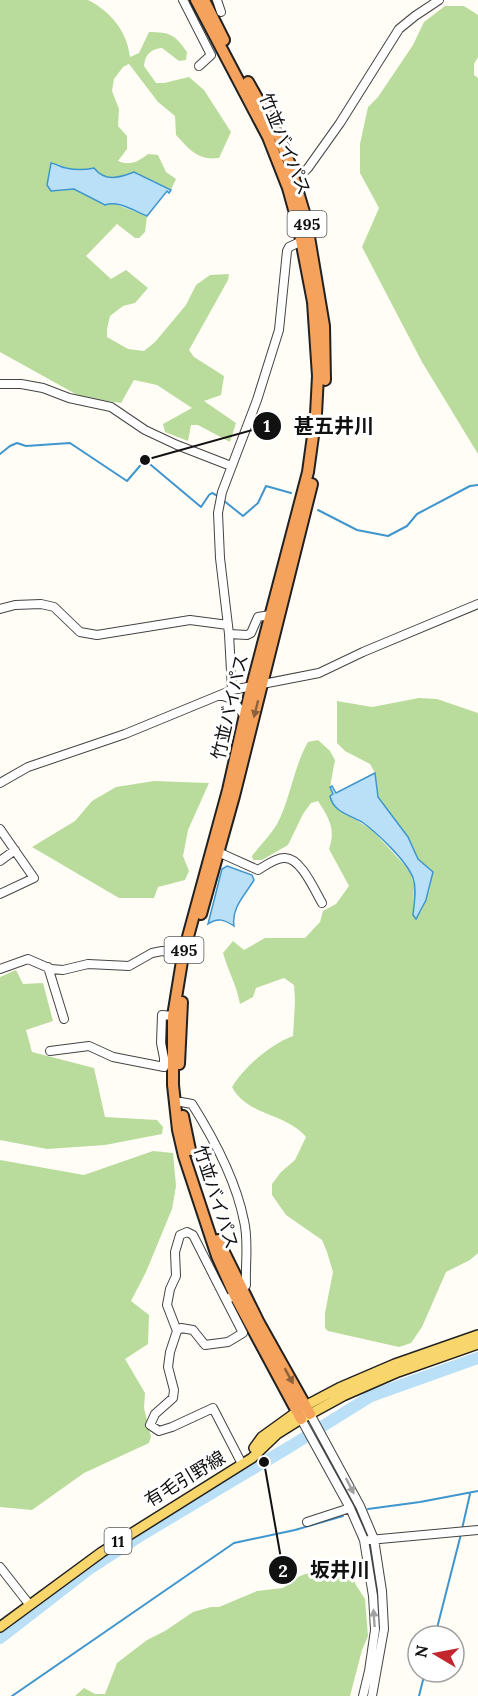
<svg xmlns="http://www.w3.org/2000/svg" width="478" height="1696" viewBox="0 0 478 1696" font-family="Lora,'Noto Sans JP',serif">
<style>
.forest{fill:#b9dc9c}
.water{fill:#b9e0f7;stroke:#3f96cf;stroke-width:1.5}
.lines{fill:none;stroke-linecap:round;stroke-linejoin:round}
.stream{stroke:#3f96cf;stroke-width:2}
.river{stroke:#b9e0f7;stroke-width:12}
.minor-casing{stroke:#444;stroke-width:10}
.major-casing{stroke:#222;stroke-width:12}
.highway-casing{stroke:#222;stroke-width:14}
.minor{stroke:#fff;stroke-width:8}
.major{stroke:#f9d66b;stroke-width:9}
.highway{stroke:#f5a25d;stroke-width:10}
.oneway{fill:#8e613b}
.oneway2{fill:#a0a0a0}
.labels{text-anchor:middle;stroke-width:6;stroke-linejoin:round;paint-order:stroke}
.shield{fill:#fff;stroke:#585858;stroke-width:1.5}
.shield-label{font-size:16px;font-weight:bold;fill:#111}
.street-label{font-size:18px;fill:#111;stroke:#fff}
.leader{fill:none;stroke:#111;stroke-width:2}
.callout-dot{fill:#111;stroke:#fff;stroke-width:2}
.mark-label{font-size:18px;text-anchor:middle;font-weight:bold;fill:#fff}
.callout-label{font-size:20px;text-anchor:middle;font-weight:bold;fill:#111;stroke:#fff;stroke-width:6;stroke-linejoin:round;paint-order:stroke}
</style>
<rect width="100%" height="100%" fill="#fffdf5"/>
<path class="forest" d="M0 0H88C111 12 127 31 130 57L139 53 149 32C171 32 175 35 187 52L186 60 179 61 162 48C151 49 145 54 144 66L156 83H164L189 77 204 90 231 132 219 158C198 161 189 149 176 135L175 116 158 102 129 64 123 67 114 79 112 91 119 109 118 126 127 136V149L118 161C130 166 138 162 148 154L158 155 166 172 176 179 171 190 134 172C119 178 105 182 94 168 82 170 67 171 58 164L47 185 51 191 74 189 147 216 145 232 139 238H135L117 224 86 256 111 279 126 270 148 288 135 303 123 306 110 316 107 329V337L128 349 144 351 155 342 186 305 196 285 210 275 229 274 228 280 189 350 194 357 224 376 221 395 204 401 236 423 230 442 198 425H191L188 441 165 432 163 424 192 408 157 385 134 380 121 403 81 397 0 352Z
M445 6H464L478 15V57L474 64V75L478 78V454L422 362 362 247 379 208 360 173V144L368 107 378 97 413 45 424 22Z
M419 698 437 699 478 713V1253L470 1260 446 1272 422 1327 411 1343 399 1347 328 1331 325 1328V1313L333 1272 327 1252 322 1240 286 1215 272 1195V1184L281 1172 295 1160 306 1137C286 1113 247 1116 232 1087 244 1067 271 1044 293 1036L295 1001 294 985 284 978 256 988 253 997 240 1004C237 986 228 971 223 953L233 941 244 950 265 938H305L320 922 323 911 336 904 349 886 329 849C336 829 329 818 318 801L311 803 303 814 288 845 262 860H253L252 856C261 844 274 832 280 818 291 794 295 764 308 742L318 740 330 751 335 760 330 787 334 795V806L372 830 410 871 414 885 413 915 421 912 429 892 433 872 418 859 408 837 378 797 375 773 370 764 345 751 337 743V701L372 707Z
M154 781 209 783 188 830 183 856 189 871 185 880 158 887 154 898H119L32 847 75 821 92 801 116 787Z
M16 970 23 984 43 983 53 1021 26 1030 32 1052 94 1068 105 1117 157 1120 163 1127 162 1134 105 1145 47 1149 0 1140V977Z
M153 1151 173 1153 176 1186 172 1209 146 1272 131 1301 149 1315 148 1344 125 1359 145 1393 144 1408 151 1437 149 1443 84 1473 32 1510 0 1507V1160L84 1175Z
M333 1563 348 1566 356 1585 365 1599 368 1636 362 1650 350 1696H75L84 1688 95 1694H105L117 1663 147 1640 165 1631 193 1612 211 1607H219L257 1591 283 1588 300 1576 312 1572 319 1565Z"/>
<path class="water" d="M51 163C57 164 60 167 66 168 75 170 85 170 94 168 105 182 119 178 134 172L171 190 169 193 167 191 147 216C134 211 118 200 105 205L74 189 51 191 47 185Z
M375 773 378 797 408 837 418 859 433 872 426 900 416 919 413 915C414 903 417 889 413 878 407 861 376 832 362 822 350 815 333 812 330 796L333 794 330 787 332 786 336 793Z
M227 866 252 875 254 880C245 895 231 908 234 926 225 920 218 917 208 924L222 869Z"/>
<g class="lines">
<path class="stream" d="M0 454 10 446 17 443 26 446 70 443 127 481 145 460 201 507 209 495 212 493 218 496
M223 500 243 516 258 503 266 486 291 493
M318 510 357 530 388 536 407 526 417 514 470 486 478 485
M368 1509 420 1502 478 1491
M462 1529 470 1494
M435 1636 461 1534
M12 1696 234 1543 295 1530 343 1516
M419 1696 425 1672"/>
<path class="river" d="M0 1638 89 1569 143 1534 291 1446 371 1396 478 1358"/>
<g class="minor-casing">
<path id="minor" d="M183 0 211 55 199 66
M217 0 221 12
M289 175 305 171 308 168 340 123 399 29 415 16 439 0
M0 384H21L43 388 69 398 111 407 145 430 177 445 231 466
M0 609 15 605 41 604 54 607 80 632 97 635 190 620 228 625
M229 634 247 635 251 633 258 617 270 615
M232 690 229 634 220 558 218 513 222 492 257 400 279 330 287 251 289 247 302 241
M220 695 232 699 244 715
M0 783 28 767 125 734 232 690 319 673 363 652 478 604
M0 829 34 878 0 894
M218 852 258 870C265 866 275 858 284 858 300 856 315 891 322 903
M0 861 15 850
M48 967 64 1019
M0 969 28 959 51 969 63 970 88 964 129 966 152 953 162 951 189 956
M50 1051 89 1046 113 1057 164 1067V1058L161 1043 162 1015 173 1016
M181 1102 192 1104C214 1139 236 1180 244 1221 249 1241 245 1265 246 1285L242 1291 226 1300 193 1235 187 1232 180 1235 175 1252 176 1276 170 1289 167 1305 177 1331 170 1352 168 1367 174 1390 173 1398 155 1414 150 1425 159 1431 172 1427 213 1408 242 1464
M177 1331 181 1328 193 1330 205 1345 228 1342 243 1333 226 1300
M310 1414 360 1506 374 1539 382 1591 384 1629 372 1696
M301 1419 350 1508 364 1540 373 1596 375 1630 369 1671 363 1696
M307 1522 350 1508
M369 1540 478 1530
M0 1567 29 1604"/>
</g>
<g class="major-casing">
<path id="major" d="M254 1448 262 1437 305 1406 339 1388 395 1364 478 1335
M0 1627 102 1552 252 1458 277 1434 301 1419 343 1396 398 1372 478 1344"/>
</g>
<g class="highway-casing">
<path id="highway" d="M196 0 268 137 288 188 298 224 313 302 318 376 316 414 308 472 249 697 228 790 183 955 173 1016V1085L178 1130 184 1156 217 1256 235 1296 301 1419
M204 0 224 40
M248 82 279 137 289 162 306 219 324 326 325 380
M201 914 234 796 312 484
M179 1064 182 1002
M183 1116 190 1150
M218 1240 259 1323 310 1414"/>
</g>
<use href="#minor" class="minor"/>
<use href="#major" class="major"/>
<use href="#highway" class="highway"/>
</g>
<defs><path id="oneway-solid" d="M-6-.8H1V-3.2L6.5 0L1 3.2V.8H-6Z" transform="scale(1.5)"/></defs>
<g class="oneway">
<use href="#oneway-solid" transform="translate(256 709) rotate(104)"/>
<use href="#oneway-solid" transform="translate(289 1376) rotate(61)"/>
</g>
<g class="oneway2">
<use href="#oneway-solid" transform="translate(350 1486) rotate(63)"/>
<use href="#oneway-solid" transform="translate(374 1618) rotate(-94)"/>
</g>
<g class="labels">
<g class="shield">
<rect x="287.5" y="211" width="39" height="26" rx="4.5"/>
<rect x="164.5" y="937" width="39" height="26" rx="4.5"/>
<rect x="104.5" y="1528" width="27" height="26" rx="4.5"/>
</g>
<g class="shield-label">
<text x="307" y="230">495</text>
<text x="184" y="956">495</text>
<text x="118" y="1547">11</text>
</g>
<g class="street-label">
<text transform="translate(285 144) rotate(68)" y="6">竹並バイパス</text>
<text transform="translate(230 707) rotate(-77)" y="6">竹並バイパス</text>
<text transform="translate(216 1197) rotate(72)" y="6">竹並バイパス</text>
<text transform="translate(185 1479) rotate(-31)" y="6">有毛引野線</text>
</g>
</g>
<path class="leader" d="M145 460L267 426M264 1462L283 1570"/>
<g class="callout-dot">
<circle cx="145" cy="460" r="6"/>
<circle cx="264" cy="1462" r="6"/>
<circle cx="267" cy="426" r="15"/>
<circle cx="283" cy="1570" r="15"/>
</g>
<g class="mark-label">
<text x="267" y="432">1</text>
<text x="283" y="1577">2</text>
</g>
<g class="callout-label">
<text x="334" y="433">甚五井川</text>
<text x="340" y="1577">坂井川</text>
</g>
<g transform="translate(436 1654) rotate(280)"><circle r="28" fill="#ffffff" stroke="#a0a0a0" stroke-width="1.5"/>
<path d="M0-4.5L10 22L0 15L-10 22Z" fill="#c4262e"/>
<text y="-9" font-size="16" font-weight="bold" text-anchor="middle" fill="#111111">N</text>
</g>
</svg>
